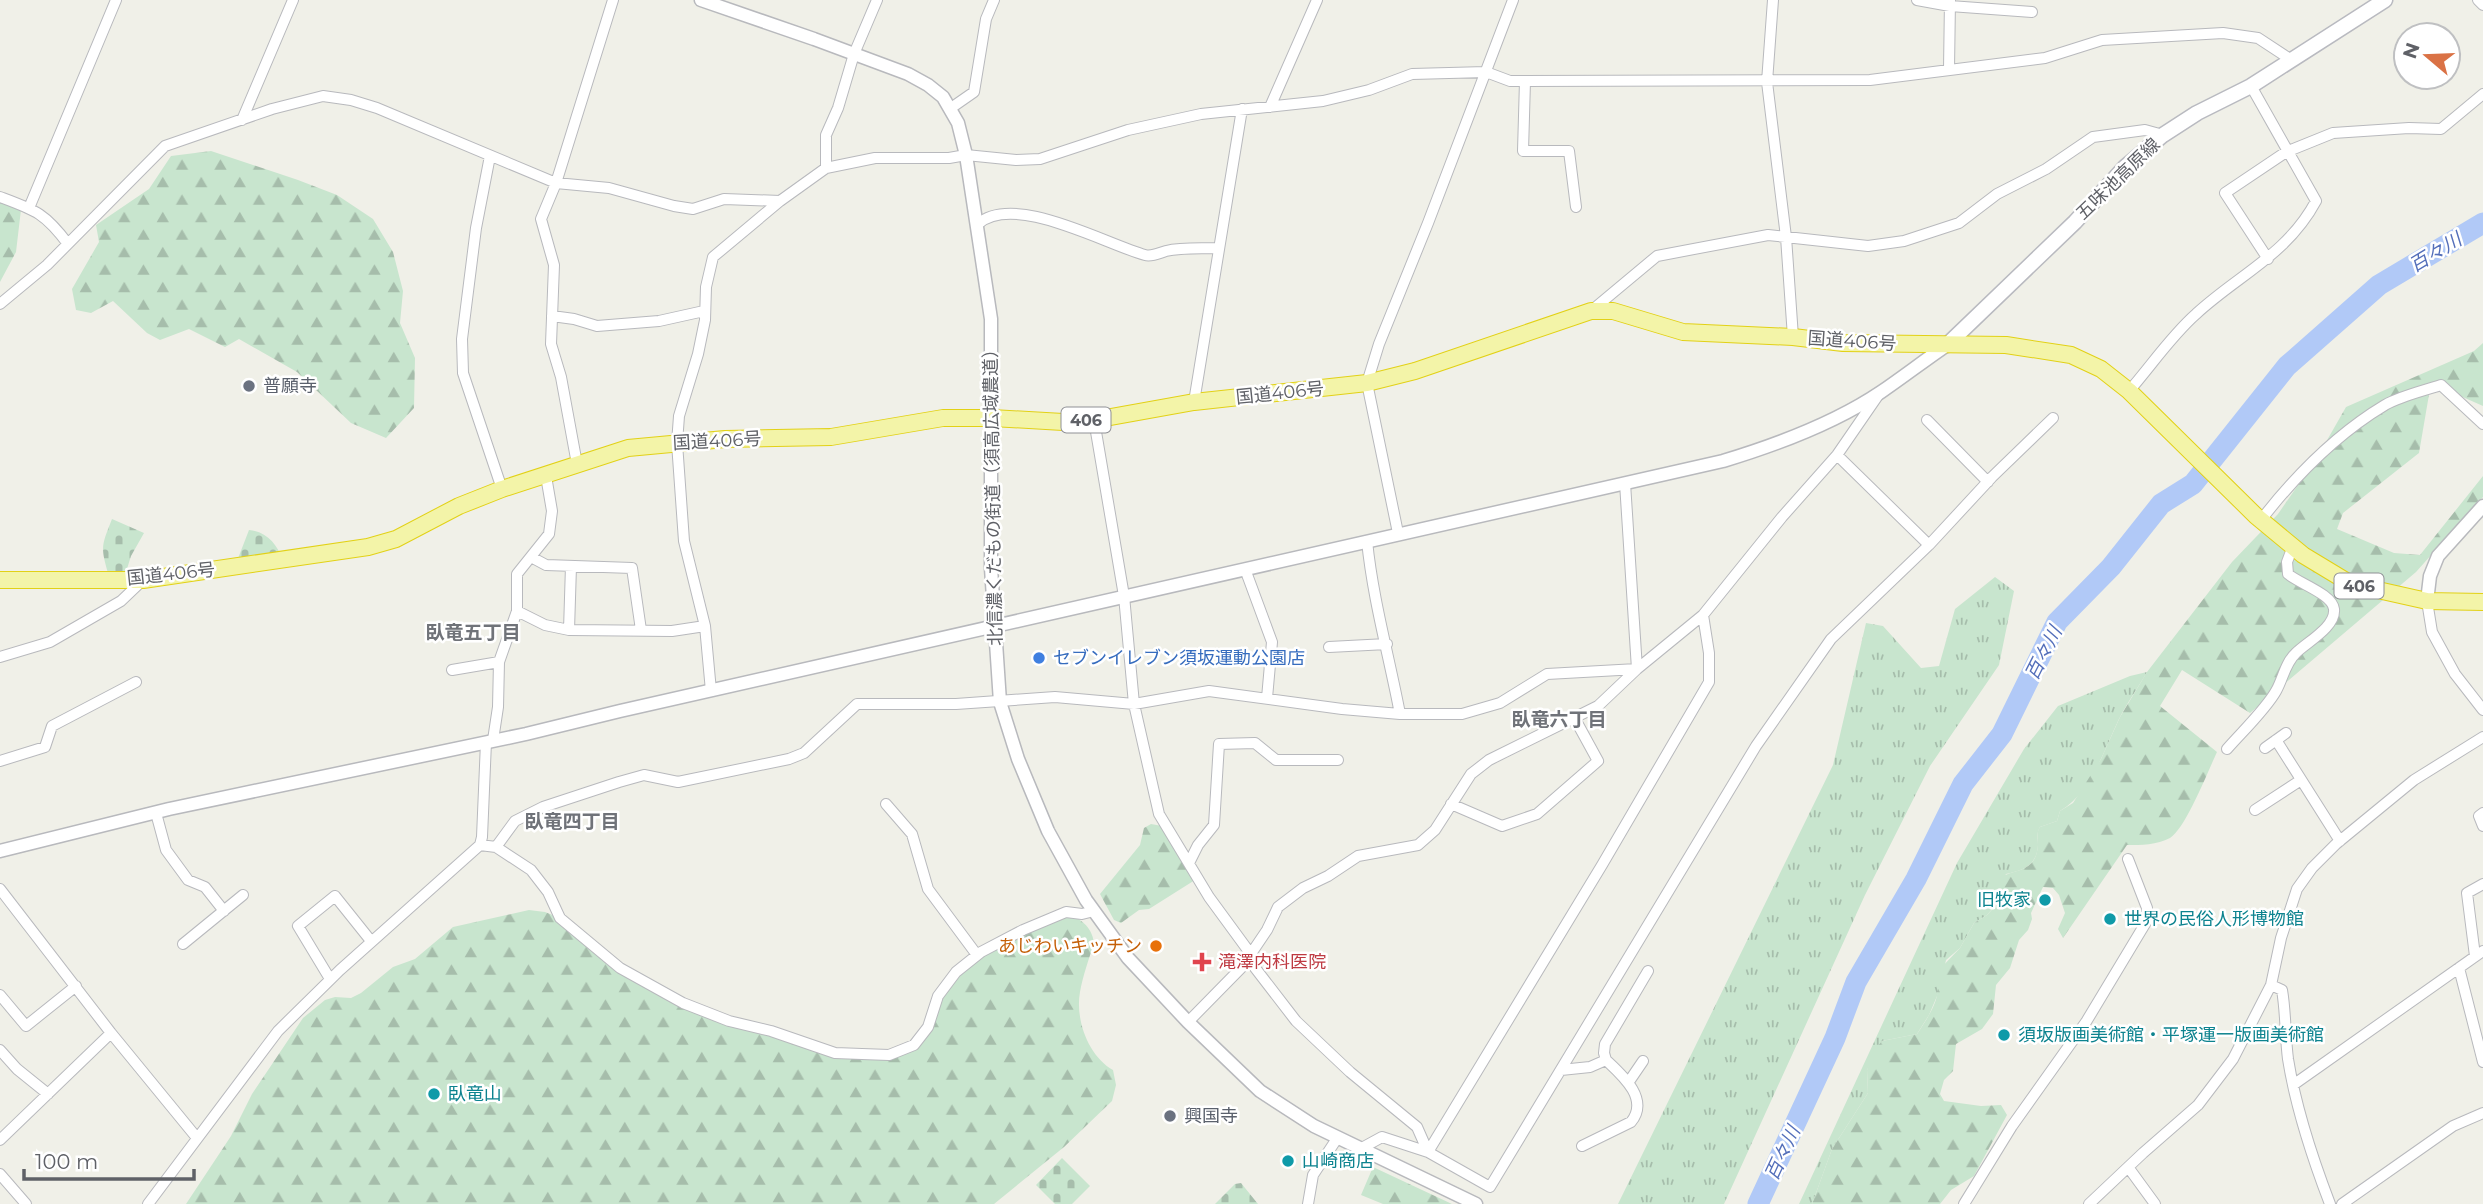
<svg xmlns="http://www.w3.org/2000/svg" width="2483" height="1204" viewBox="0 0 2483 1204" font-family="Montserrat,'Noto Sans JP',sans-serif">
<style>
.grass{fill:url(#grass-tufts)}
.forest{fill:url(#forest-firs)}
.cemetery{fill:url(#cemetery-stones)}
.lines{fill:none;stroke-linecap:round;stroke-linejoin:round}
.river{stroke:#b1c9f7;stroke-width:21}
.minor-casing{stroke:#b8b9bd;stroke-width:12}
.tertiary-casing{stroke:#b8b9bd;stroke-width:15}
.secondary-casing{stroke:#b9bac0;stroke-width:17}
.trunk-casing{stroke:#e2d116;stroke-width:18}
.minor{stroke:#fff;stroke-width:10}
.tertiary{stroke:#fff;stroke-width:12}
.secondary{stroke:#fff;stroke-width:14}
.trunk{stroke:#f3f4a8;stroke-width:16}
.worship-dot{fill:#6b7280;stroke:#fff;stroke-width:2.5}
.shop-dot{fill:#3f7fe0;stroke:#fff;stroke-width:2.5}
.culture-dot{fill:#0f9aa8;stroke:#fff;stroke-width:2.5}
.food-dot{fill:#e8710a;stroke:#fff;stroke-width:2.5}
.health-dot{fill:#e0444e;stroke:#fff;stroke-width:2.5}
.labels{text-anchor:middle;stroke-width:5;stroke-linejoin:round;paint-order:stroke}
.shield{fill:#fff;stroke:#8f9095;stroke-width:2}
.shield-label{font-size:16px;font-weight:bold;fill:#5f6167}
.street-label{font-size:18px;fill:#5f6167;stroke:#fff}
.worship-label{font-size:18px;fill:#5b616d;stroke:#fff;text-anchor:start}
.shop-label{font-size:18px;fill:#366cbe;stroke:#fff;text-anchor:start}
.culture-label{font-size:18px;fill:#0d838f;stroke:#fff;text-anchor:start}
.food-label{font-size:18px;fill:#c56008;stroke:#fff;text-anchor:end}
.health-label{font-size:18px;fill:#be3a42;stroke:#fff;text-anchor:start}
.water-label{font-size:19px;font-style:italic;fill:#546fba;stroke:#fff}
.neighbourhood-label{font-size:19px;font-weight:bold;fill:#707379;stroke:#fff}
</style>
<defs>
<pattern id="grass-tufts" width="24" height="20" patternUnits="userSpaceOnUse" patternTransform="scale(1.75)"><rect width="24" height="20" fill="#c8e5ce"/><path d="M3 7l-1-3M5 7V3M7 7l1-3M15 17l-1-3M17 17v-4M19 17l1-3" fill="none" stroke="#a6bdab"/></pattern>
<pattern id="forest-firs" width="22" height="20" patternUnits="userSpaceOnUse" patternTransform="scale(1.75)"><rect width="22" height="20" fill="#c8e5ce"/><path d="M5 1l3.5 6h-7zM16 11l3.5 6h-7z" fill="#a6bdab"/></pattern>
<pattern id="cemetery-stones" width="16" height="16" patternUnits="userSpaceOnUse" patternTransform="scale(1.75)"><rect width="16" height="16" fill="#c8e5ce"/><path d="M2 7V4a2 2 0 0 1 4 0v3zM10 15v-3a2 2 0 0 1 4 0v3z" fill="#a6bdab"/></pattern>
</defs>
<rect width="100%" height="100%" fill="#f0f0e8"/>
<path class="grass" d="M1995 577 2014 591 1999 665 1930 766 1865 895 1724 1204H1618L1833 765 1866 623 1883 626 1921 668 1939 666 1955 609Z
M2147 672C2138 688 2127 703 2119 719 2104 750 2091 793 2060 811L2057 821 2040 827C2036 834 2038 837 2038 845 2037 865 2024 870 2006 874L1999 888 2001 894 2000 900 1987 915 1974 923 1960 948 1946 960 1940 989 1929 1015 1917 1034 1882 1041 1867 1070 1868 1093 1832 1149 1812 1204H1799L1957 863 2024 749 2058 706 2130 676Z"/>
<path class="forest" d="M211 151 298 180 337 195 373 219 393 252 403 291 400 323 415 358 414 408 386 438 351 423 297 372 239 339 225 347 189 329 160 340 147 333 113 301 91 313 76 310 72 289 99 242 96 225 149 189 171 156Z
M0 192 22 201 16 252 0 282Z
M2483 343V406L2431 383 2419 453 2343 513 2337 529 2394 553 2420 555 2483 476V497L2416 572 2250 713 2182 670 2160 706 2217 752C2208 771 2186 828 2170 838 2157 845 2141 845 2127 845L2063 938 2058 929 2065 913 2059 895 2053 888 2043 887 2031 913 2032 919 2028 930 2019 940 2010 968 1996 985 1993 1014 1982 1029 1956 1044 1953 1071 1944 1080 1940 1094 1944 1101 1981 1106 2001 1105 2007 1115 1974 1176 1951 1190 1940 1204H1812L1832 1149 1868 1093 1867 1070 1873 1052 1882 1041 1917 1034C1932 1011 1941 999 1938 971L1960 948 1974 923 1987 915 2000 901 2001 894 1997 882 2000 877C2020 868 2037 871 2038 843 2038 836 2036 833 2040 827L2057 821 2060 811 2073 803 2101 759 2120 717 2147 672 2232 562 2278 514 2318 456 2346 407 2474 351Z
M1151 824 1162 826 1195 880 1149 909 1139 910 1121 923 1114 920 1100 894 1140 845 1144 828Z
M529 910 545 912 560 918 619 967 683 1003 835 1053 889 1055 914 1045 938 996 981 952 1066 912C1080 919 1092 926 1094 943 1089 959 1083 975 1080 992 1075 1019 1088 1056 1113 1070L1116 1085 1112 1101 1064 1147 994 1204H186L231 1136 252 1094 303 1018 325 1000 335 997 351 998 361 993 393 967 415 959 453 927Z
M1373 1167 1452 1204H1383L1361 1195Z"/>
<path class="cemetery" d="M112 519 144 533 131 556 126 572 108 573C100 546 102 545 112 519Z
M249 530C266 531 278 545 282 559L237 561Z
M1062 1158 1090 1186 1072 1204H1055L1036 1185Z
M1241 1183 1258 1204H1215L1235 1184Z"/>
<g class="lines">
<path class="river" d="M1758 1204 1835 1038 1856 982 1916 879 1963 784 2002 734 2057 622 2111 567 2161 504 2193 484 2287 366 2379 285 2483 223"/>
<g class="minor-casing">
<path id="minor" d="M1773 0 1767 82 1786 237 1793 337
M1917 0 1950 6 2032 12
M2478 0 2483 5
M1949 69 1950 0
M1525 81 1523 151H1569L1576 207
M1270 107 1317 0
M951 108 974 92 986 19 994 0
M242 120 293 0
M490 156 476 228 462 339 463 373 502 489
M826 168V135L838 108 854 54 877 0
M0 197C35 210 45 213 68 244
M29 208 116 0
M978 224C1014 192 1105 244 1145 255 1152 257 1159 253 1166 251 1183 247 1202 249 1219 248
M2268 259 2225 193 2286 152 2333 133 2409 128 2441 129 2483 94
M0 304 47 265 165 146 272 109 323 96 351 100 377 108 556 183 609 188 674 206 693 209 724 199 780 201
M1591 311 1657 256 1768 235 1868 246 1904 241 1959 223 1997 194 2046 169 2093 137 2145 130 2163 135
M552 316 574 319 597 326 659 321 704 311
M2129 391C2151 366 2171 336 2196 314 2238 275 2287 255 2316 201L2251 86
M1194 402 1242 109
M1094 420 1124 596 1134 704 1159 814 1209 897 1250 953 1249 960 1296 1021 1350 1072 1417 1127 1428 1152
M1927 420 1988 482
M1837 455 1929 545
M577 464 561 377 551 344 554 265 541 219 556 183 613 0
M1625 483 1637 669
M2261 520C2296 475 2335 435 2385 405 2401 396 2423 391 2441 385L2483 424
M1398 533 1367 383 1379 344 1428 223 1513 0
M1367 541C1373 600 1389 656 1400 714
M531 557 546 565 632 568 641 630
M1245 569 1272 642 1267 698
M2427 601 2432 632 2455 674 2483 710
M517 611 545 625 569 630 672 631 705 626
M569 630 571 566
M1329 647 1387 644
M0 657 50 642 121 601 143 580
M452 670 499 662
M711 691 705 626 684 541 677 443 679 416 698 354 705 320 706 287 713 257 780 201 826 168 875 158H949L966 155 1016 160 1040 159 1128 130 1201 114 1323 101 1369 90 1412 74 1486 72 1510 81 1870 80 2045 58 2102 40 2223 33 2258 38 2290 59
M493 740 498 707 499 662 517 611V574L549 534 552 511 546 476
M2276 740 2340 841
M2265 748 2286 733
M2227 749C2241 733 2266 709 2276 691 2283 679 2285 663 2296 653 2307 642 2336 627 2334 609 2332 594 2300 584 2288 574L2287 562 2293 546
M0 761 45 747 52 726 136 682
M886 804 912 834 928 889 977 955
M1451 804 1502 826 1537 814 1598 761 1575 719
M2255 810 2301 780
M156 813 166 850 188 880 205 887 224 911
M2483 813 2479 816 2483 826
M480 845 496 847 531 870 548 892 560 918 620 968 683 1003 729 1021 771 1031 835 1053 889 1055 914 1045 928 1027 938 996 956 972 981 952 1023 930 1066 912 1082 914 1094 911
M496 847 515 821 543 807 619 782 644 775 678 782 789 759 804 753 857 704H956L1055 697 1134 704 1209 691 1342 709 1400 714H1462L1500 703 1547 674 1637 669
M1189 863 1198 845 1214 825 1219 744 1255 743 1276 760H1338
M0 889 111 1033 197 1138
M183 944 243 895
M2475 956 2467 893 2483 884
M2459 968 2483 1062
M330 979 298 926 335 896 371 941
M2271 985 2282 990C2286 1013 2285 1036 2288 1059 2296 1109 2312 1157 2330 1204
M0 995 26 1026 76 986
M1188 1022 1242 967 1267 930 1278 907 1303 888 1328 876 1358 856 1418 845 1435 830 1471 774 1489 760 1598 706 1637 669 1703 615 1782 517 1837 455 1879 394
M0 1050 17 1069 48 1094
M1606 1060 1604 1053 1605 1044 1648 971
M1561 1070 1590 1067 1606 1060C1622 1075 1650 1099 1631 1122L1582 1146
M1628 1083 1643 1061
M2293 1085 2483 951
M0 1140 111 1033
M1360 1149 1382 1137 1428 1152 1490 1187 1756 746 1831 639 1929 545 1992 477 2053 418
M1428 1152 1602 865 1709 682V653L1703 615
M2128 1167 2155 1204
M0 1174 26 1204
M148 1204 278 1031 340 970 480 845 482 837 486 742
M1308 1204 1313 1175 1338 1137
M1964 1204 2012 1126 2086 1022 2145 924 2147 908 2128 859
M2089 1204 2143 1153 2198 1105 2233 1059 2271 985 2281 938 2297 889 2312 868 2336 844 2414 780 2483 737
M2342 1204 2453 1126 2483 1113"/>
</g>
<g class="tertiary-casing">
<path id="tertiary" d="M701 0 814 39 908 74 928 85 943 97 958 123 966 155 991 319V568L1000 702 1018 759 1048 831 1086 900 1128 958 1188 1022 1260 1091 1314 1126 1476 1204
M2427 601 2430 576 2438 556 2483 506
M0 851 169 809 526 734 620 711 1723 461C1776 445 1835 423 1881 392 1903 377 1925 360 1947 345"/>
</g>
<g class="secondary-casing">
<path id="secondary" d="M1947 345 2075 222 2125 167 2163 135 2197 113 2251 86 2385 0"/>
</g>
<g class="trunk-casing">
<path id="trunk" d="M0 580H143L368 547 396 539 459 506 502 489 628 448 725 439 831 437 943 418H992L1063 422 1094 420 1194 402 1367 383 1415 371 1591 311H1613L1683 332 1793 337 1843 343 2006 345 2071 355 2101 369 2129 391 2256 516 2303 555 2351 584 2427 601 2483 602"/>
</g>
<use href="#minor" class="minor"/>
<use href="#tertiary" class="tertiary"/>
<use href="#secondary" class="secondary"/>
<use href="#trunk" class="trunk"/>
</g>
<g class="worship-dot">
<circle cx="249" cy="386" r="7"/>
<circle cx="1170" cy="1116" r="7"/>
</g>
<circle class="shop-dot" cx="1039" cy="658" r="7"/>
<g class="culture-dot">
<circle cx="2045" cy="900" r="7"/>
<circle cx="2110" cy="919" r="7"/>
<circle cx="2004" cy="1035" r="7"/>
<circle cx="434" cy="1094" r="7"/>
<circle cx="1288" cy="1161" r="7"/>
</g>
<circle class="food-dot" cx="1156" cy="946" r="7"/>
<path class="health-dot" d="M1198.5 951.5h7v7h7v7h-7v7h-7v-7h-7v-7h7z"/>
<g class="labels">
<g class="shield">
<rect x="1061.5" y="407.5" width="49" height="25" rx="5"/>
<rect x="2334.5" y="573.5" width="49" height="25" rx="5"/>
</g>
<g class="shield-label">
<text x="1086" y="426">406</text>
<text x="2359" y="592">406</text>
</g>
<g class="street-label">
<text transform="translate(2118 179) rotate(-44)" y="6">五味池高原線</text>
<text transform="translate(1852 341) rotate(4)" y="6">国道406号</text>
<text transform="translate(1280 393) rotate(-6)" y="6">国道406号</text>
<text transform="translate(717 441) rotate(-3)" y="6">国道406号</text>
<text transform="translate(993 493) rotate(-91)" y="6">北信濃くだもの街道（須高広域農道）</text>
<text transform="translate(171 574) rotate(-6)" y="6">国道406号</text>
</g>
<g class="worship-label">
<text x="263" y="392">普願寺</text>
<text x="1184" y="1122">興国寺</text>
</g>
<g class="shop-label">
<text x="1053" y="664">セブンイレブン須坂運動公園店</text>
</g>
<g class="culture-label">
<text x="2031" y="906" text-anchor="end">旧牧家</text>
<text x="2124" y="925">世界の民俗人形博物館</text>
<text x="2018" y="1041">須坂版画美術館・平塚運一版画美術館</text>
<text x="448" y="1100">臥竜山</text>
<text x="1302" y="1167">山崎商店</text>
</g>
<g class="food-label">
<text x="1142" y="952">あじわいキッチン</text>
</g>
<g class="health-label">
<text x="1218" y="968">滝澤内科医院</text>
</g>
<g class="water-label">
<text transform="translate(2435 252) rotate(-31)" y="7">百々川</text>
<text transform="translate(2043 653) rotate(-63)" y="7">百々川</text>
<text transform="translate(1782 1153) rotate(-65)" y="7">百々川</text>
</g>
<g class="neighbourhood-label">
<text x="473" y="639">臥竜五丁目</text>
<text x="1559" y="726">臥竜六丁目</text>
<text x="572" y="828">臥竜四丁目</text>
</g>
</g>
<g transform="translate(2427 56) rotate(289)"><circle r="33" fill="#ffffff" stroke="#bfc0c2" stroke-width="2"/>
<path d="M0-5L12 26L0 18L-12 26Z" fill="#da7245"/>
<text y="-10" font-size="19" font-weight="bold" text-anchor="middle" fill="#5f6167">N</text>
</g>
<path d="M24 1169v10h170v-10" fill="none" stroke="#5f6167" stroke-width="3.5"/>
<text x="35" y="1169" font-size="21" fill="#5f6167" stroke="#ffffff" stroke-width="5" paint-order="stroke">100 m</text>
</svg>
